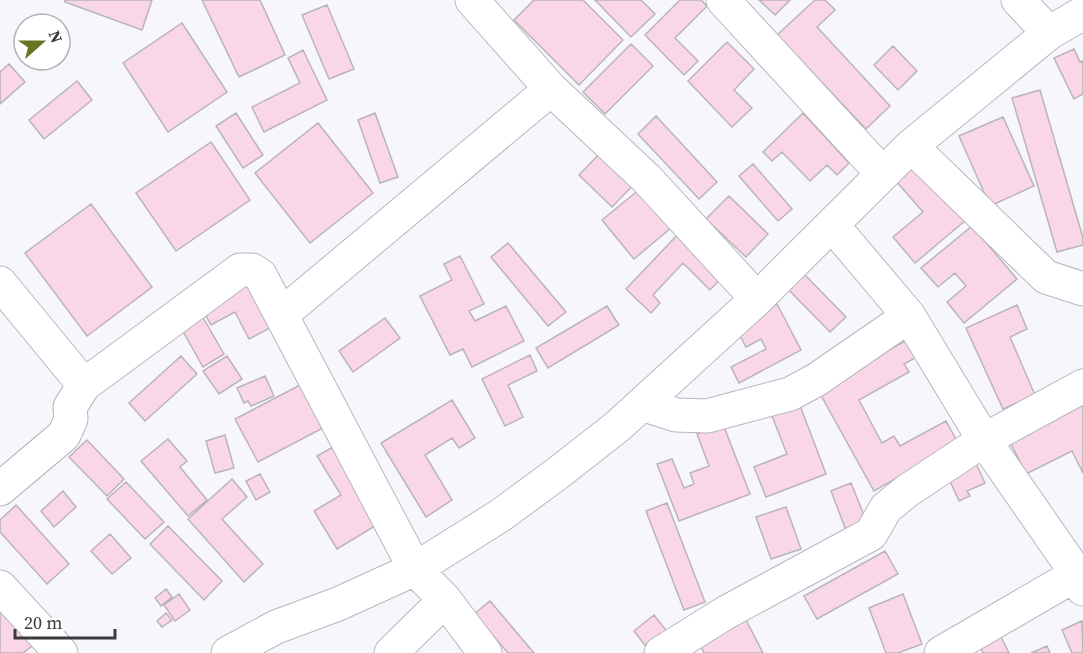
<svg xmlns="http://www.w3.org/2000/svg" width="1083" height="653" viewBox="0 0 1083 653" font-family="'Source Serif 4',serif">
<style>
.building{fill:#fad7e8;stroke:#bbb4b7;stroke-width:1.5}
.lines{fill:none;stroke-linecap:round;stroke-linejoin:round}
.street-casing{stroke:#b7b7bd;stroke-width:35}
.street{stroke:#fff;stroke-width:33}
</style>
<rect width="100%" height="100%" fill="#f6f6fc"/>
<path class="building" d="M65 0H152L142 30 65 2Z
M202 0H260L285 55 239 77Z
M534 0H583L623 40 579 85 514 20Z
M595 0H641L655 14 631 37Z
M680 0H701L707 6 675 38 698 61 684 75 645 35Z
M759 0H790L775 15Z
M815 0H825L835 10 817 27 890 106 866 129 777 35Z
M327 5 354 69 329 79 302 15Z
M182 23 227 92 168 132 123 63Z
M727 42 754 69 734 90 752 108 732 127 688 81Z
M631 44 653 66 605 114 583 92Z
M893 46 917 71 898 90 874 65Z
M1074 49 1080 62 1083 61V94L1074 99 1054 58Z
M303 50 327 100 264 132 252 107 300 83 288 58Z
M9 64 25 82 0 104V72Z
M77 81 92 100 44 139 29 120Z
M1040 90 1083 238V245L1057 252 1012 98Z
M236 113 263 155 243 168 216 126Z
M375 113 398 177 380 183 358 120Z
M803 113 849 163 837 175 827 165 810 181 782 152 772 161 763 152Z
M656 116 717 182 699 199 638 134Z
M1003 117 1034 186 990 206 959 136Z
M318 123 373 193 310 243 255 173Z
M211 142 250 200 176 251 136 193Z
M602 151 635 183 612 207 579 175Z
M917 163 966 220 915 263 893 237 923 212 896 181Z
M753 164 792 209 778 221 739 176Z
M646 184 678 222 634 259 602 220Z
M729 196 768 234 746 257 706 219Z
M91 204 152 287 87 336 25 253Z
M972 226 1017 279 964 323 947 302 966 286 955 273 938 287 921 268Z
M682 230 727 272 710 290 683 263 653 295 660 303 651 313 626 289Z
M508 243 566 312 548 326 491 257Z
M460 256 484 304 469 311 475 321 506 306 524 341 472 367 463 349 450 355 420 296 452 280 444 264Z
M802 272 846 317 830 332 786 287Z
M245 279 270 328 249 339 235 312 211 325 199 303Z
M777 304 801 350 739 383 731 367 766 349 761 339 746 347 735 326Z
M1017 305 1027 329 1010 337 1035 395 1003 409 966 328Z
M607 306 619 325 548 368 536 348Z
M201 314 224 354 203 367 180 326Z
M385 318 400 338 353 372 339 351Z
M912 337 922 354 904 364 909 372 859 400 882 443 894 436 900 446 946 421 958 443 874 491 818 390Z
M530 355 537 371 508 385 523 417 505 426 482 379Z
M181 356 197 374 145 421 129 403Z
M227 356 242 379 219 394 203 371Z
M265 376 274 396 251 406 248 401 244 403 237 388Z
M302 384 325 427 258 462 235 419Z
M796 395 826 474 766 497 754 467 787 454 768 406Z
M452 400 475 438 459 448 452 438 425 455 452 500 426 517 381 443Z
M1083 404V473L1072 451 1026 474 1010 442Z
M723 424 750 494 679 521 657 464 672 459 684 488 694 484 690 473 709 466 697 434Z
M225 435 234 468 215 473 206 441Z
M168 439 187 461 180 467 207 500 188 516 141 461Z
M87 440 124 479 107 496 69 457Z
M340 443 385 520 337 549 314 511 341 495 317 456Z
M974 459 985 483 967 491 970 496 959 501 946 472Z
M260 474 270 492 256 500 246 481Z
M232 479 247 497 222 519 263 564 244 582 188 519Z
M126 482 164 522 145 539 107 499Z
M851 483 868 525 847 533 831 491Z
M63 491 76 507 54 527 41 511Z
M667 503 705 602 684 610 646 511Z
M16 505 69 564 47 584 0 532V520Z
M786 507 801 549 771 559 756 517Z
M168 526 222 581 204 600 150 544Z
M110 534 131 558 112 574 91 551Z
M885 551 898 574 817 619 804 596Z
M166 589 172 597 161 606 155 598Z
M179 594 190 610 175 621 164 605Z
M903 594 922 644 898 653H886L869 608Z
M490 601 534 653H508L474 614Z
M0 606 32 646 23 653H0Z
M166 613 172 620 162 627 157 621Z
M743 614 763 653H704L697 638Z
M654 615 669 634 648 649 634 631Z
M1082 621 1083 653H1072L1062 630Z
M1000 635 1009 653H983L980 646Z
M1047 646 1050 653H1031Z"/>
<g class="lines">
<g class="street-casing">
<path id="street" d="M472 0 551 89 647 179 757 299
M723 0 882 173
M1018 0 1049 33
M911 146 1046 277 1083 289
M833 226 909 316 984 440 1077 574 1083 589
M0 283 84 385
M281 315 551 89
M642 404 676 415 707 416 790 394 816 380 909 316
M0 489 64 435 71 419 70 407 84 385 240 270H252L260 275 415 569 445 600 485 653
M0 587 61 653
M228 653 276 627 338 604 415 569 501 515 558 473 618 426 757 299 911 146 1049 33 1083 13
M391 653 445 600
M661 653 725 613 871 534 886 508 907 491 984 440 1083 386
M941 653 1077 574"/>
</g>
<use href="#street" class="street"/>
</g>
<g transform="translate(42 42) rotate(69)"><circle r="28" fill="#ffffff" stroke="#b1b1b2" stroke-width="1.5"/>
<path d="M0-4.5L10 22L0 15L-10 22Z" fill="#687522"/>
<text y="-9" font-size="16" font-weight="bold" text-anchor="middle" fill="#3b3b3e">N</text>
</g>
<path d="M15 629v9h100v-9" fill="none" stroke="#3b3b3e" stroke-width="3"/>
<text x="24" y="629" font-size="18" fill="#3b3b3e" stroke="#ffffff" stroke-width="4.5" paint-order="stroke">20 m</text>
</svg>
